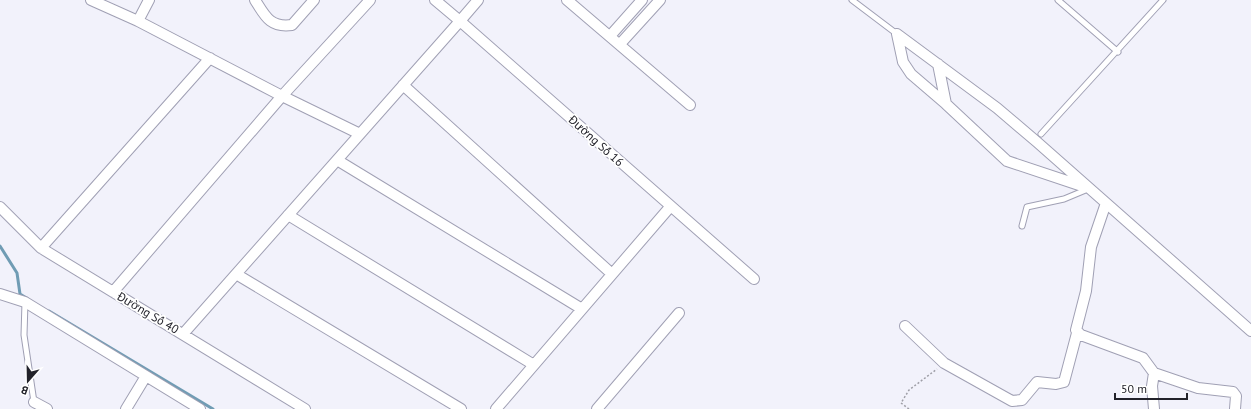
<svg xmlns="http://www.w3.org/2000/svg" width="1251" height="409" viewBox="0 0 1251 409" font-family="'PT Sans',sans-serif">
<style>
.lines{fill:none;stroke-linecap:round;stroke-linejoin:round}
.stream{stroke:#709cb4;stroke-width:3}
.service-casing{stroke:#a0a0b4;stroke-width:7}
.minor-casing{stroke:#a0a0b4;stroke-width:12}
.path{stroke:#9f9fa7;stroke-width:1.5;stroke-dasharray:2 2;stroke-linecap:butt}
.service{stroke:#fff;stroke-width:5}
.minor{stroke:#fff;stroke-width:10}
.labels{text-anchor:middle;stroke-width:3.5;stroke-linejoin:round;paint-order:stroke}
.street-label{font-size:12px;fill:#22222a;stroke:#fff}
</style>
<rect width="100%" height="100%" fill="#f2f2fb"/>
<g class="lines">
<path class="stream" d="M0 246 17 273 20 294 28 299
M49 311 213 409"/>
<g class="service-casing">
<path id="service" d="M852 0 897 34
M1058 0 1118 52
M1041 134 1163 0
M1022 226 1027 207 1064 199 1088 189
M25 302 24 335 34 402"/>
</g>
<g class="minor-casing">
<path id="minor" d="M91 0 138 21
M149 0 138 21 282 96 360 134
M255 0C265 16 270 28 292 25L314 0
M478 0 460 21 754 279
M567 0 690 105
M897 34 997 108 1037 142 1251 331
M897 34 903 62 911 74 946 104
M610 36 642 0
M620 44 660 0
M938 64 946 104 1007 161 1085 187
M403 85 612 274
M337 160 582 309
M1106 203 1091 247 1086 291 1076 330 1081 335 1143 358 1154 373 1152 386 1154 409
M0 207 41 248 305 409
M288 215 534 365
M41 248 210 58
M236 274 461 409
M113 292 282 96 370 0
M0 294 25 302 200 409
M905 326 944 363 1012 401 1022 400 1037 382 1056 384 1064 382 1077 333
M183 334 460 21 435 0
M1154 373 1198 388 1233 392 1236 396 1235 409
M34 402 47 409
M126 409 146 376
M496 409 670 207
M597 409 679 313"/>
</g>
<path class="path" d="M909 409 901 403 909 390 937 369"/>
<use href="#service" class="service"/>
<use href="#minor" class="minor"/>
</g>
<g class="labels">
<g class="street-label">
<text transform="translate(596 141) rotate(42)" y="4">Đường Số 16</text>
<text transform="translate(148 313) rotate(31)" y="4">Đường Số 40</text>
</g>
</g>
<g transform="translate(28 381) rotate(200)" stroke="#ffffff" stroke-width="3" paint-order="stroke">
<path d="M0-3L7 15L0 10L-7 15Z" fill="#22222a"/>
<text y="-6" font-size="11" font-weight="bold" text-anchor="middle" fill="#22222a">B</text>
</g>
<path d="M1115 393v6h72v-6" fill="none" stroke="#22222a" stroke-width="2"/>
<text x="1121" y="393" font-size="12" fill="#22222a" stroke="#ffffff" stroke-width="3" paint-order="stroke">50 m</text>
</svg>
